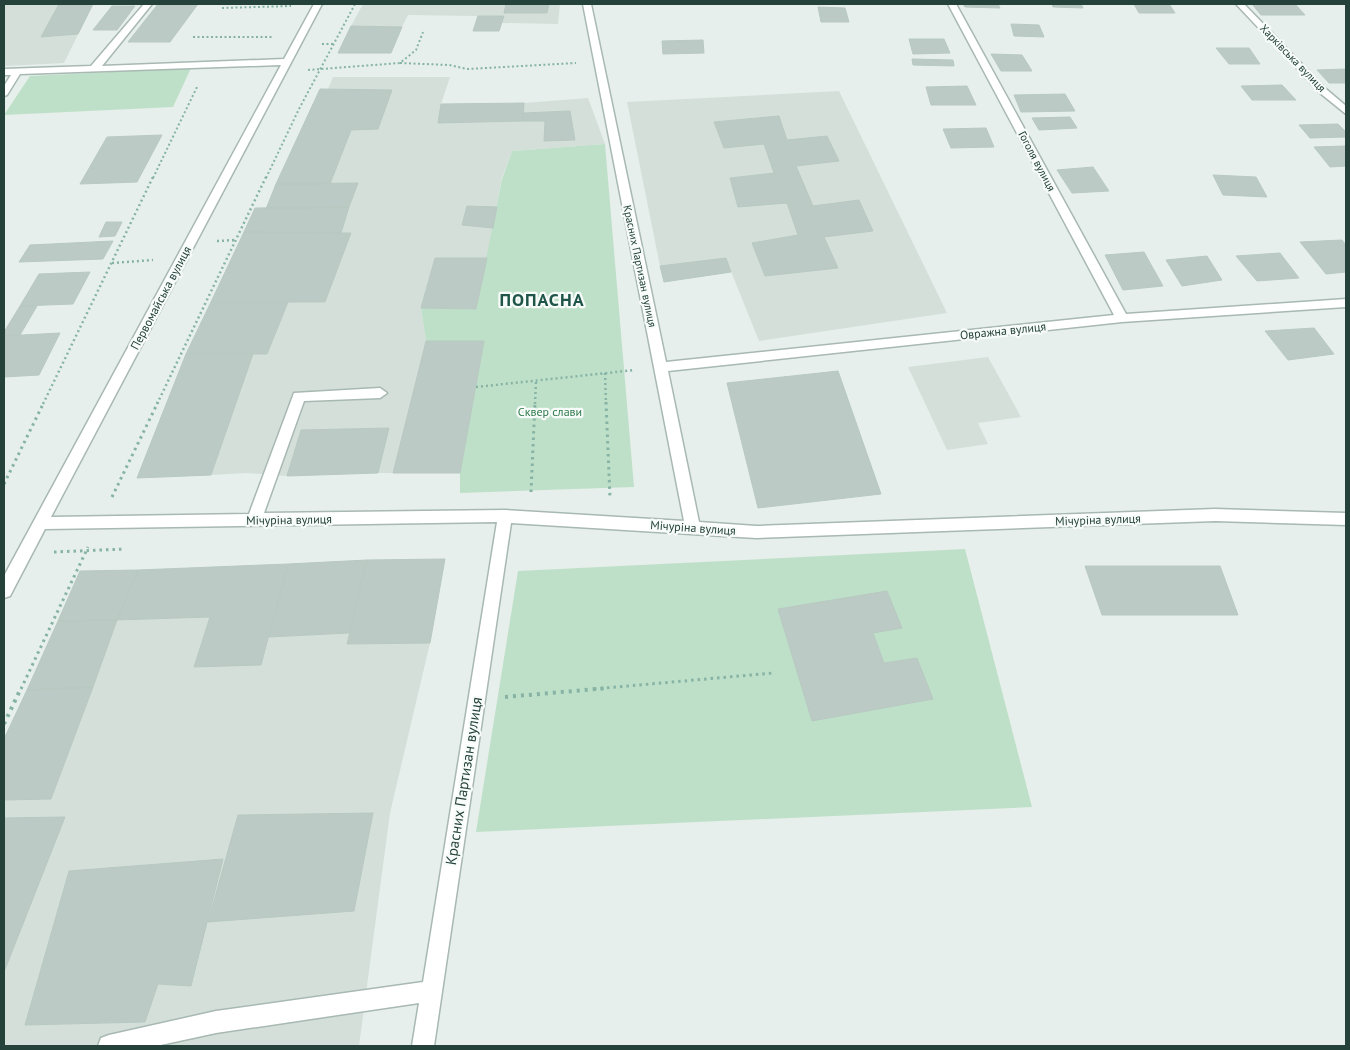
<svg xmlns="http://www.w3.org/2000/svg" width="1350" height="1050" viewBox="0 0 1350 1050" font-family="'PT Sans',sans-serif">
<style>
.built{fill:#d4dfda}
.green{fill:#bfe0c8}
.building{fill:#bbcac4;stroke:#b8c9c2}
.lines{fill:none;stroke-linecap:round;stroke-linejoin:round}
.minor-casing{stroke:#a8b8b2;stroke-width:3}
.path-far3{stroke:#86b3a5;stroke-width:2;stroke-dasharray:2 2.5;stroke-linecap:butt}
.path-far2{stroke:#86b3a5;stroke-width:2.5;stroke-dasharray:2 3;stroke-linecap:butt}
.path-far1{stroke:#86b3a5;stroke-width:3;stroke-dasharray:2.5 4;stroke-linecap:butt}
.path{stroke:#86b3a5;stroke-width:4;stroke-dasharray:3 5;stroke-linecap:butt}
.minor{fill:#fff;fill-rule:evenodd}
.labels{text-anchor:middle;stroke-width:4.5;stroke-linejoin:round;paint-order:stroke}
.far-street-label{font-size:11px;fill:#24423a;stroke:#f7fbf9}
.street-label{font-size:12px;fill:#24423a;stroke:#f7fbf9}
.park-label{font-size:12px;fill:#2d7a4b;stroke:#f7fbf9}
.near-street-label{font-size:15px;fill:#24423a;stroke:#f7fbf9}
.district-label{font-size:18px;font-weight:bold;letter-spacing:1px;fill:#1f5548;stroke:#f7fbf9}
</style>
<rect width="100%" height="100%" fill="#e6efeb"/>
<path class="built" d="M4 4H93L64 63 4 66Z
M363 4H560L558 24 502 23 499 31H473L477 16 408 15 402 27 351 26Z
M333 77H450L441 104 524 103 588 98 605 144 512 151 502 177 487 258H435L421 308 426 341 393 473H378L388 428 301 430 287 476 246 473 211 475 253 354H267L288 302 351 233H341L357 183 330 184 351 130 391 90 328 89Z
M839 91 947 313 759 341 726 259 660 266 627 102Z
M988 357 1021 417 978 423 988 444 947 450 908 367Z
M210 617 195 667 261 664 269 637 349 633 347 644 430 643 390 813 359 1046H4V800L51 799 117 620Z"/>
<path class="green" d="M191 68 173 107 4 115 30 76Z
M605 144 634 487 460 493V473L484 341H426L421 308 476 309 502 179 512 151Z
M965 549 1032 807 476 832 518 571Z"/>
<path class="building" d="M59 4H93L78 34 41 37Z
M158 4H198L170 42H128Z
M506 4H549L547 13H504Z
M963 4H998L1000 8 965 7Z
M1052 4H1081L1083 8 1053 7Z
M1134 4H1169L1175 13H1139Z
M1252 4H1295L1305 15H1261Z
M112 6H135L117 30H93Z
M818 7 845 8 849 22H821Z
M478 16H504L499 31H473Z
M1011 24 1039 25 1044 37 1014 36Z
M351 26 402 27 391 53H338Z
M909 39H944L950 53 913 54Z
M703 40 704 53 663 54 662 41Z
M1216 48H1249L1260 64H1229Z
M991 54 1022 55 1032 71H1001Z
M912 59 953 60 954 66 913 65Z
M1346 69V83H1329L1317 70Z
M1282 85 1296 100H1252L1241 86Z
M967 86 976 105H931L926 87Z
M320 89 392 90 378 129 351 130 330 184H276Z
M1065 94 1075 111 1021 112 1014 95Z
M524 103 523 121 438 123 441 104Z
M570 111 575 140 544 141 545 121H523L524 113Z
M779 116 787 140 827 136 839 161 796 166 813 206 859 200 873 231 824 237 838 268 765 276 752 243 798 235 787 203 738 207 730 178 774 173 764 144 724 148 714 122Z
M1070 117 1077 128 1039 130 1032 118Z
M1338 124 1346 132V137L1310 138 1299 125Z
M986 128 994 147 951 148 943 129Z
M162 135 137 182 80 184 107 137Z
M1346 146V166L1330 167 1314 147Z
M1093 167 1109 191 1072 193 1057 170Z
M1213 175 1256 177 1267 197 1223 195Z
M358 183 349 207 266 209 276 184Z
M467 206 497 207 493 228 462 225Z
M349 207 341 233 244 232 255 208Z
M106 222H122L115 236 99 237Z
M244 232 341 233H351L325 302H211Z
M1342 240 1346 245V272L1326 274 1300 242Z
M113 241 103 259 19 262 30 245Z
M1144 252 1163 286 1123 290 1105 255Z
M1280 253 1299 278 1257 281 1236 256Z
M1207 256 1222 280 1182 286 1166 260Z
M435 258H487L476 309 421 308Z
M726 258 731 272 664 282 660 266Z
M90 272 73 304 20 306 39 274Z
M211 302H288L267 354H186Z
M20 306H37L20 335 4 336V332Z
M1314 328 1334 354 1288 360 1265 331Z
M60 333 39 375 4 377V336Z
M426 341H484L460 473H393Z
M186 354H253L211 475 137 478Z
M838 371 881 494 758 508 727 383Z
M389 428 378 473 287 476 301 430Z
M445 559 430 643 347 644 367 560Z
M367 560 349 633 269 637 288 564Z
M288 564 261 665 194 667 210 617 117 620 138 570Z
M1085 566H1220L1238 615H1102Z
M138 570 117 620 58 621 80 571Z
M887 591 902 628 873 633 884 663 917 658 933 699 812 721 778 609Z
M117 620 93 687 27 690 58 621Z
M93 687 51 799 4 800V739L27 690Z
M373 813 354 911 208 922 238 815Z
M65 817 4 972V818Z
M223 859 191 986 158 984 145 1022 25 1025 69 871Z"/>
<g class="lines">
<g class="minor-casing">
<path id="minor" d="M144 4H152L102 66 284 59 314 4H322L51 517 249 514 294 393 380 388 387 393 380 398 304 401 264 513 505 510 684 521 583 4H591L666 362 1114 315 948 4H956L1126 314 1346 299V307L1122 322 668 371 699 522 756 526 1215 509 1346 513V525L1215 521 756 538 511 523 434 1046H412L419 1003 216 1033 156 1046H98L101 1038 109 1035 216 1011 423 982 497 522 45 529 10 596 4 598V576L281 65 20 74 7 95 4 96V86L11 75H4V69L91 66Z
M1236 4H1244L1326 89 1346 106V114L1320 93Z"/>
</g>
<path class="path-far3" d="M222 8 291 6
M193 37H274
M322 44H334
M400 63 449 65 467 69 576 63
M308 70 400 63 416 50 423 32
M153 178 197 87
M266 178 299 109 355 4"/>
<path class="path-far2" d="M217 241 236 240
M112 263 153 260
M605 373 606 404
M476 387 635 370
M43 404 153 177
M157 404 266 177
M535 404 536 381"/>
<path class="path-far1" d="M606 402 610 498
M4 484 44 402
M531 492 535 402
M112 497 158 402
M54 552 125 549
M21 689 88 547
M594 689 773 673"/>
<path class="path" d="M505 697 608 688
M4 724 21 688"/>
<use href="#minor" class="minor"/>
</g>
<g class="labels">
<g class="far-street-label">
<text transform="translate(1293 58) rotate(46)" y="4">Харківська вулиця</text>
<text transform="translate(1037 161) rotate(62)" y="4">Гоголя вулиця</text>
<text transform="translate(640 266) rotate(78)" y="4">Красних Партизан вулиця</text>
</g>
<g class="street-label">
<text transform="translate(161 298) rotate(-62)" y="4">Первомайська вулиця</text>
<text transform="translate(1003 331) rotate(-6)" y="4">Овражна вулиця</text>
<text transform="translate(289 520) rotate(-1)" y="4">Мічуріна вулиця</text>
<text transform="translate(1098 520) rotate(-2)" y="4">Мічуріна вулиця</text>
<text transform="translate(693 528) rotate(4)" y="4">Мічуріна вулиця</text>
</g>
<g class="park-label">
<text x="550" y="416">Сквер слави</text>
</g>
<g class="near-street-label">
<text transform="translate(464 781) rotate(-81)" y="5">Красних Партизан вулиця</text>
</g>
<g class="district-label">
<text x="542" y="306">ПОПАСНА</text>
</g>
</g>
<rect width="1350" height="1050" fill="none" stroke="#24423a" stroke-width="10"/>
</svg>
